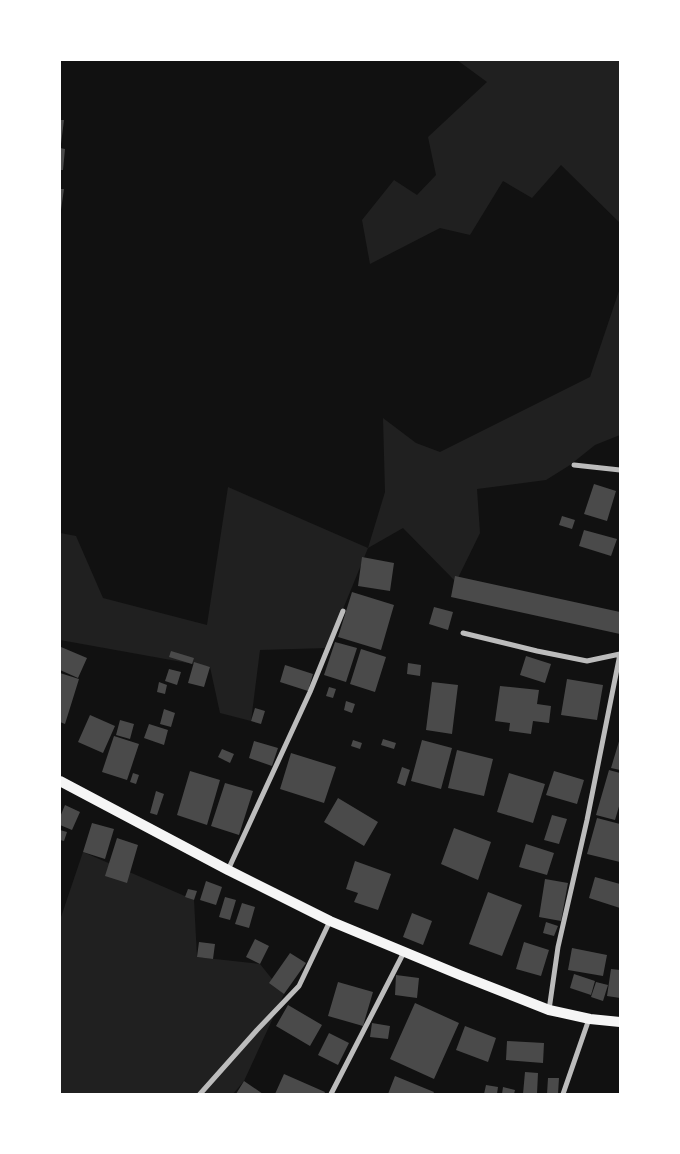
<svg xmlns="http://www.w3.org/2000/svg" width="680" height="1154" viewBox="0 0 680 1154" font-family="'Golos Text',sans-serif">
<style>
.green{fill:#202020}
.building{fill:#4a4a4a}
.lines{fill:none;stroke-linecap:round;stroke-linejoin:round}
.minor{stroke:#bcbcbc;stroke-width:5}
.secondary{stroke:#f5f5f5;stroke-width:10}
</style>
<rect width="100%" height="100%" fill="#111"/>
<path class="green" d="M457 60H620V223L561 165 532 198 503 181 470 235 440 228 370 264 362 220 394 180 417 195 436 175 428 137 487 82Z
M620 288V435L595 445 570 465 546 480 477 489 480 533 456 582 403 528 368 548 327 648 260 650 251 721 220 713 210 667 60 640V533L76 536 103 598 207 625 228 487 368 548 385 492 383 418 416 443 440 452 590 377Z
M83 852 194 900 197 957 260 964 284 994 244 1081 233 1094H60V920Z"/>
<path class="building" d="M60 120H64L61 144H60Z
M60 148 65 149 63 170H60Z
M60 189H64L61 210H60Z
M594 484 616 491 607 521 584 514Z
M562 516 575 520 572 529 559 525Z
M584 530 617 539 611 556 579 546Z
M362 557 394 563 390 591 358 586Z
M455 576 620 612V634L451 597Z
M352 592 394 605 381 650 338 637Z
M434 607 453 612 448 630 429 624Z
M335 642 357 648 346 682 324 675Z
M61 647 87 658 78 678 60 670Z
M361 649 386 657 375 692 350 684Z
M171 651 194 658 192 664 169 657Z
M526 656 551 664 545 683 520 675Z
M194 662 210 667 204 687 188 683Z
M408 663 421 665 420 676 407 674Z
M285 665 313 674 308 691 280 682Z
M169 669 181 672 177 685 165 681Z
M60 673 79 679 65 724 60 722Z
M567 679 603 685 597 720 561 715Z
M159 682 167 685 165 694 157 692Z
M432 682 458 685 452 734 426 730Z
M500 686 539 690 537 704 551 706 549 723 533 721 531 734 509 731 510 723 495 721Z
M329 687 336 689 333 698 326 696Z
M346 701 355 704 352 713 344 710Z
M255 708 265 711 261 724 251 721Z
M164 709 175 713 171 727 160 724Z
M90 715 115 726 103 753 78 742Z
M120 720 134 724 130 739 116 735Z
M149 724 168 730 164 745 144 738Z
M114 736 139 744 127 780 102 772Z
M620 738V770L611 768Z
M383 739 396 743 394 749 381 745Z
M353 740 362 743 360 749 351 746Z
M422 740 452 748 441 789 411 781Z
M254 741 278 748 272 766 249 758Z
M222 749 234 754 230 763 218 757Z
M457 750 493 759 484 796 448 788Z
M291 753 336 767 324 803 280 789Z
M402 767 410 770 405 786 397 783Z
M609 770 620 773V803L615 820 596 815Z
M190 771 220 780 207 825 177 815Z
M554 771 584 780 577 804 546 795Z
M133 773 139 775 136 784 130 782Z
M509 773 545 784 533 823 497 812Z
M225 783 253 791 239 835 211 826Z
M156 791 164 794 157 815 150 813Z
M338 798 378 822 364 846 324 822Z
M65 805 80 812 72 830 60 825V817Z
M552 815 567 819 559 844 544 840Z
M597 818 620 824V862L587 854Z
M92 823 114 829 105 859 83 852Z
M454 828 491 842 478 880 441 864Z
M60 830 67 832 64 841 60 840Z
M117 838 138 845 127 883 105 876Z
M526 844 554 853 547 875 519 867Z
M355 861 391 874 378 910 354 902 358 893 346 889Z
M595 877 620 884V908L589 898Z
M545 879 568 883 561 921 539 917Z
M206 881 222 887 216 905 200 900Z
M188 889 197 891 194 900 185 897Z
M488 892 522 905 502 956 469 944Z
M225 897 236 900 230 920 219 917Z
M242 903 255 907 249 928 235 924Z
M412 913 432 921 423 945 403 937Z
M546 922 558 926 554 936 543 933Z
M255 939 269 946 260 964 246 957Z
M199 942 215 944 213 959 197 957Z
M524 942 549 950 541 976 516 969Z
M572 948 607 955 603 976 568 970Z
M290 953 306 963 284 994 269 983Z
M611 969 620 970V998L607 996Z
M574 974 595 981 591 995 570 988Z
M396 975 419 978 417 998 395 995Z
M338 982 373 992 363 1026 328 1016Z
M596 982 608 985 603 1001 591 997Z
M415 1003 459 1023 434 1079 390 1059Z
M288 1005 322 1025 310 1046 276 1026Z
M372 1023 390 1026 388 1039 370 1037Z
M465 1026 496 1038 488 1062 456 1050Z
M329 1033 349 1043 338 1065 318 1055Z
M507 1041 544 1043 543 1063 506 1060Z
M525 1072 538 1073 537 1094H523Z
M284 1074 325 1092 324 1094H275Z
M395 1076 434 1092 433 1094H388Z
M548 1078H559L558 1094H547Z
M244 1081 263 1094H236Z
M486 1085 498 1087 497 1094H484Z
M503 1087 515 1090 514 1094H502Z"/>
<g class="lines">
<path class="minor" d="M574 465 620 470
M463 633 537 651 587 661 620 654
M228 870 310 692 343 611
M549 1010 558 947 587 820 620 654
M200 1094 257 1030 299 986 330 921
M331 1094 404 952
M563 1094 589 1019"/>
<path class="secondary" d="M60 781 228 870 330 921 460 975 549 1010 590 1019 620 1022"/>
</g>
<rect width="680" height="1154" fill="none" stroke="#ffffff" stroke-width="122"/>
</svg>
